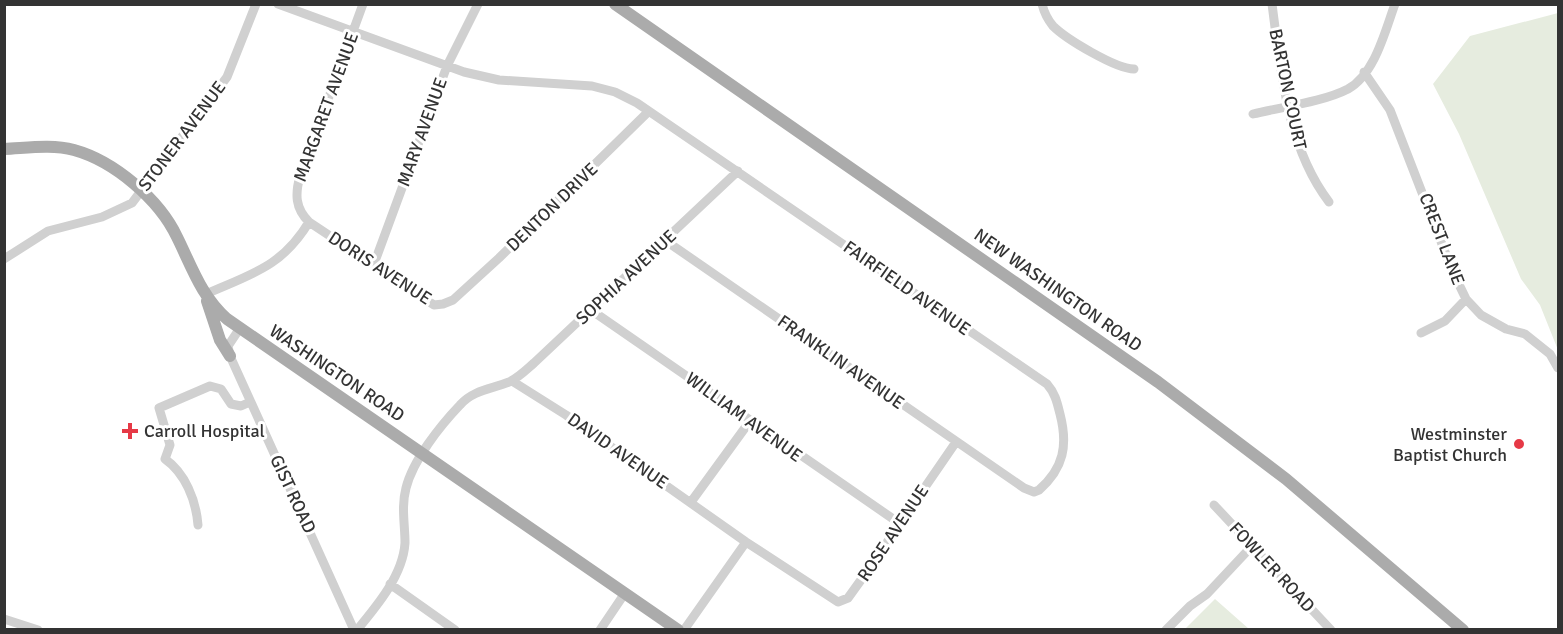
<svg xmlns="http://www.w3.org/2000/svg" width="1563" height="634" viewBox="0 0 1563 634" font-family="Signika,sans-serif">
<style>
.green{fill:#e6ecdf}
.lines{fill:none;stroke-linecap:round;stroke-linejoin:round}
.minor{stroke:#d0d0d0;stroke-width:9}
.major{stroke:#ababab;stroke-width:12}
.poi-dot{fill:#e63946;stroke:#fff;stroke-width:2}
.labels{text-anchor:middle;stroke-width:6;stroke-linejoin:round;paint-order:stroke}
.street-label{font-size:18px;fill:#333;stroke:#fff}
.poi-label{font-size:18px;fill:#333;stroke:#fff;text-anchor:start}
</style>
<rect width="100%" height="100%" fill="#fff"/>
<path class="green" d="M1558 13V350L1540 305 1521 279 1459 134 1433 84 1470 36Z
M1215 599 1249 629H1185Z"/>
<g class="lines">
<path class="minor" d="M278 4 464 72 499 80 592 86 615 92 637 103 1047 384C1055 393 1057 402 1060 414 1068 445 1064 468 1039 490L1034 492 1024 488 666 241
M363 4 300 176C295 194 295 208 309 222L434 305 443 304 453 300 499 258 648 112
M1042 4C1044 12 1048 20 1053 26 1066 39 1116 69 1134 69
M1272 4C1281 72 1287 147 1329 202
M1364 72 1390 110 1452 270 1466 299 1481 315 1506 329 1525 334 1550 354 1558 368
M1253 114C1281 107 1323 102 1348 89 1375 74 1385 31 1395 4
M4 259 48 231 102 217 132 203 227 77 256 4
M374 264 447 66 478 4
M206 294C251 274 282 267 309 222
M591 310 899 523
M240 328 228 346 230 356 354 630
M1421 333 1445 321 1466 299
M512 381 566 415 746 542 838 602 848 598 866 573 956 442
M691 502 750 421
M1214 505 1331 630
M198 525C196 500 185 473 165 459L170 445 159 408 210 386 221 389 231 404 241 406 250 402
M390 584 455 630
M4 619 38 630
M357 630C377 606 403 575 405 543 405 524 401 507 406 488 413 460 440 426 460 405 473 390 492 389 509 382 518 378 526 370 534 363L738 171
M600 630 625 593
M684 630 746 542
M1166 630 1190 606 1207 594 1252 546"/>
<path class="major" d="M615 4 1158 382 1286 479 1463 630
M4 149C27 148 52 144 74 150 114 161 159 199 177 237 191 265 202 298 227 319L678 630
M207 301 220 340 230 356"/>
</g>
<g class="poi-dot">
<path d="M127 422h6v6h6v6h-6v6h-6v-6h-6v-6h6z"/>
<circle cx="1519" cy="444" r="6"/>
</g>
<g class="labels">
<g class="street-label">
<text transform="translate(1288 89) rotate(78)" y="6">BARTON COURT</text>
<text transform="translate(326 107) rotate(-70)" y="6">MARGARET AVENUE</text>
<text transform="translate(422 132) rotate(-70)" y="6">MARY AVENUE</text>
<text transform="translate(182 136) rotate(-53)" y="6">STONER AVENUE</text>
<text transform="translate(552 207) rotate(-44)" y="6">DENTON DRIVE</text>
<text transform="translate(1442 239) rotate(69)" y="6">CREST LANE</text>
<text transform="translate(380 268) rotate(33)" y="6">DORIS AVENUE</text>
<text transform="translate(626 277) rotate(-43)" y="6">SOPHIA AVENUE</text>
<text transform="translate(907 288) rotate(35)" y="6">FAIRFIELD AVENUE</text>
<text transform="translate(1058 290) rotate(35)" y="6">NEW WASHINGTON ROAD</text>
<text transform="translate(841 362) rotate(35)" y="6">FRANKLIN AVENUE</text>
<text transform="translate(337 373) rotate(34)" y="6">WASHINGTON ROAD</text>
<text transform="translate(744 417) rotate(36)" y="6">WILLIAM AVENUE</text>
<text transform="translate(618 451) rotate(35)" y="6">DAVID AVENUE</text>
<text transform="translate(293 494) rotate(65)" y="6">GIST ROAD</text>
<text transform="translate(893 533) rotate(-56)" y="6">ROSE AVENUE</text>
<text transform="translate(1272 567) rotate(47)" y="6">FOWLER ROAD</text>
</g>
<g class="poi-label">
<text x="144" y="437">Carroll Hospital</text>
<text x="1507" y="440" text-anchor="end">Westminster<tspan x="1507" dy="21">Baptist Church</tspan></text>
</g>
</g>
<rect width="1563" height="634" fill="none" stroke="#333333" stroke-width="12"/>
</svg>
